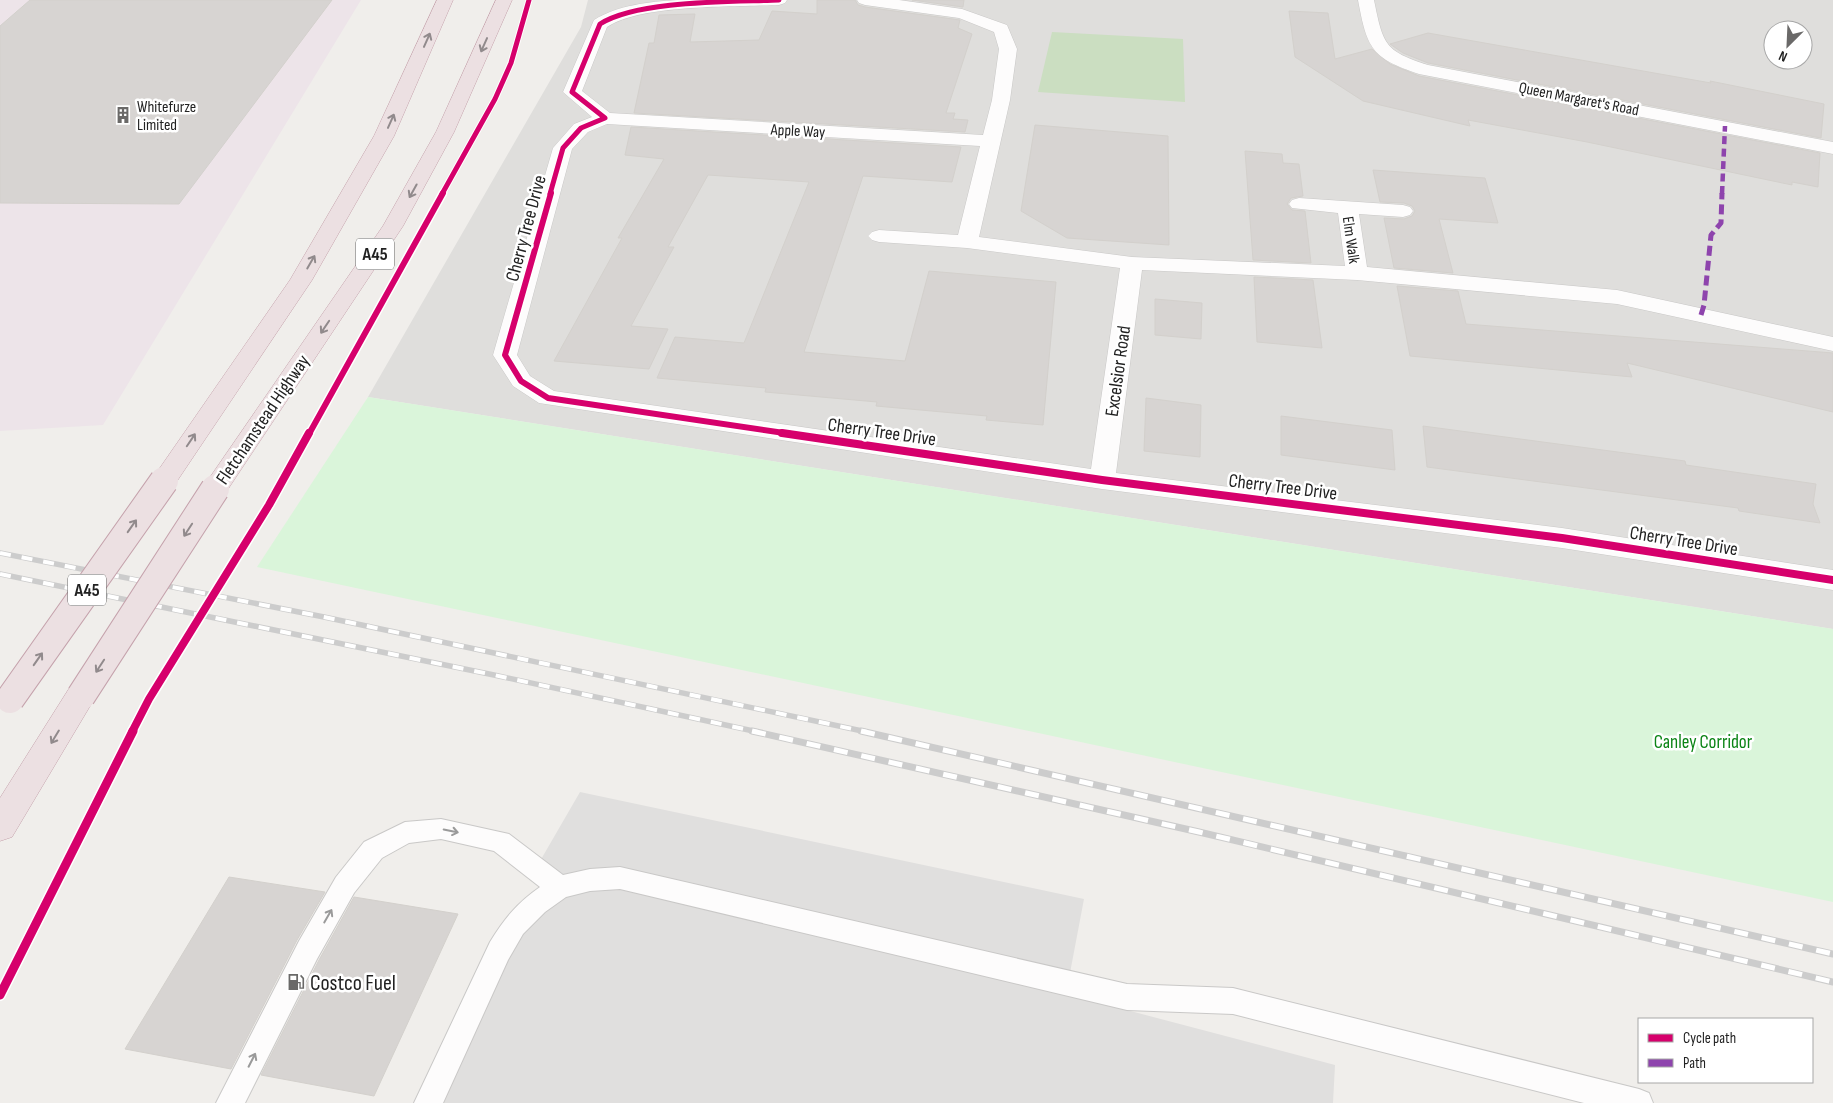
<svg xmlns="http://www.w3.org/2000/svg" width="1833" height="1103" viewBox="0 0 1833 1103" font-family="'Sofia Sans Condensed',sans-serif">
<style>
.residential{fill:#dfdedc;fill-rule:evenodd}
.industrial{fill:#ede4e9}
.forest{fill:#cbdec1}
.park{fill:#daf5da}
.parking{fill:#e0dfde}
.building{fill:#d7d4d2;stroke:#d3d0cc}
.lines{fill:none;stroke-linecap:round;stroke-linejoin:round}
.lane-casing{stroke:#c9c8c7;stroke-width:2}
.street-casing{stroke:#c9c8c7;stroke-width:1}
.highway-casing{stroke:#c5a2ac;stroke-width:1}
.lane{fill:#fdfcfc;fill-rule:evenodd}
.street{fill:#fdfcfc;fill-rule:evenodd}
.highway{fill:#ece0e2;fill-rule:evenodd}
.rail-far1-casing{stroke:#ccc;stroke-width:5.5}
.rail-casing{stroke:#ccc;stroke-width:7}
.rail-far1{stroke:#fff;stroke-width:4;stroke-dasharray:11;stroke-linecap:butt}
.rail{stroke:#fff;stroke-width:5;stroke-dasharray:14;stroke-linecap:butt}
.highway-bridge-casing{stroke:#c5a2ac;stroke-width:30;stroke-linecap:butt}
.highway-bridge{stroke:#ece0e2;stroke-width:28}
.quiet-far1{stroke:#8e44ad;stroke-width:4.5;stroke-dasharray:8 4.5;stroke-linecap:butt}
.quiet{stroke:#8e44ad;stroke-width:5;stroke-dasharray:10 5;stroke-linecap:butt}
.cycleway-far3-casing{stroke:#fff;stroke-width:7}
.cycleway-far2-casing{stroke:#fff;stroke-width:9}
.cycleway-far1-casing{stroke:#fff;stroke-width:11}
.cycleway-casing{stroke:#fff;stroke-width:12}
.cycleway-far3{stroke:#d6006c;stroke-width:5}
.cycleway-far2{stroke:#d6006c;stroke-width:6}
.cycleway-far1{stroke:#d6006c;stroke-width:8}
.cycleway{stroke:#d6006c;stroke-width:9}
.oneway{stroke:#918a8c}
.oneway2{stroke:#9a9a9a}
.labels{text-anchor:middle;stroke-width:5;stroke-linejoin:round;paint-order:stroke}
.far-street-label{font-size:16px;fill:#222;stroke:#fff}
.far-poi-label{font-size:16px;fill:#222;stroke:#fff;text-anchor:start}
.shield{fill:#fff;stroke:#646464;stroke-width:1}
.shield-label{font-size:18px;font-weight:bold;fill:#222}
.street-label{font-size:19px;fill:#222;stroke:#fff}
.park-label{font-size:19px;fill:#0c8416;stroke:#fff}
.near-poi-label{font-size:22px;fill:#222;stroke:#fff;text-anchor:start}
</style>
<rect width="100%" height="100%" fill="#f0eeeb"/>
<path class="residential" d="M588 0H1833V629L368 397 581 27ZM1773 30H1803V60H1773Z"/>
<path class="industrial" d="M0 0H361L103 425 0 431Z"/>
<path class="forest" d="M1052 32 1183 39 1185 102 1038 92Z"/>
<path class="park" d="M368 397 1833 629V902L257 567Z"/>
<path class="parking" d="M580 792 1084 899 1066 994 1335 1065 1333 1103H428L499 951 560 888 536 868Z"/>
<path class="building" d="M30 0H332L179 204 0 203V26Z
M817 0H855L858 5 865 7 960 20 958 28 972 34 946 113H955L953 119 968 120 965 132 634 113 649 43H654L659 15 695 14 690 42 759 40 772 11 817 14Z
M912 0H964L963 7Z
M1289 11 1328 13 1335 59 1372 49 1390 64 1419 76 1820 153 1818 187 1792 182V185L1587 142 1468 120 1470 126 1363 101 1295 57Z
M1428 33 1711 83 1710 81 1824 104 1821 138 1428 63 1403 53 1390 44Z
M1035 125 1168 136 1169 245 1067 238 1021 211Z
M631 127 961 147 952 182 863 176 804 352 905 361 929 271 1056 282 1043 425 986 420 987 416 876 406 877 402 765 392 766 388 657 378 675 337 744 343 809 182 708 175 668 247H674L631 326 668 329 649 369 554 361 622 238H618L664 159 625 155Z
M1245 151 1282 154 1283 163 1299 164 1303 196 1291 198 1287 204 1292 210 1305 211 1311 263 1253 260Z
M1373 170 1485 178 1498 223 1439 219 1453 273 1394 268 1384 218 1404 219 1412 216 1415 211 1412 206 1404 203 1380 202Z
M1254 277 1313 280 1322 348 1257 342Z
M1397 286 1458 291 1466 324 1833 353V412L1627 363 1632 377 1410 356Z
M1155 299 1202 303 1201 339 1155 335Z
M1146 398 1201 405 1200 457 1144 451Z
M1281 416 1392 430 1395 470 1281 455Z
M1423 426 1685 461 1686 465 1816 484 1813 504 1820 523 1739 511 1738 508 1427 467Z
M229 877 325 892 297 940 231 1069 125 1049Z
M354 897 458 914 374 1096 261 1075 319 960Z"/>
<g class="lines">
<g class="lane-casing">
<path id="lane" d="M441 819 509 834 563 875 590 869 620 867 1127 984 1233 988 1639 1089 1649 1093 1653 1103H1584L1233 1014 1127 1010 620 889 590 891 566 897 545 912 523 934 508 960 443 1103H414L490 942C504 919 517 903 540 887L494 851 441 839 409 843 382 858 354 893 317 959 245 1103H216L299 941 336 877 364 842 405 822Z"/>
</g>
<g class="street-casing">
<path id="street" d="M677 0H787L785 3 779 5C736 7 641 4 607 27L582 91 610 113 983 135 992 100 999 49 994 32 959 18 865 5 859 3 857 0H899L962 9 1007 25 1017 49 1010 100 979 237 1132 257 1345 266 1338 213 1292 208 1289 204 1292 200 1299 198 1403 205 1410 207 1413 211 1410 215 1403 217 1359 214 1367 267 1617 290 1833 337V351L1617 304 1357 280 1142 270 1116 473 1562 528 1833 570V590L1562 548 1102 489 539 403 513 386 493 355 553 148 574 124 592 117 563 92 594 20C618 5 649 2 677 0ZM607 124 980 146 958 235 879 230 872 232 868 236 872 240 879 242 967 248 1120 268 1091 469 554 391 530 376 517 355 572 149 588 132Z
M1358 0H1374C1383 44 1384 51 1428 65L1833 142V154L1419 74C1371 58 1367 48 1358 0Z"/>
</g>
<g class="highway-casing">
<path id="highway" d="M437 0H453L394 136 312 280 173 487 164 490 155 487 151 481 155 475 290 280 374 136Z
M496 0H512L454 132 403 226 224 495 215 498 206 495 202 489 206 483 383 226 436 132Z
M81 684 92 687 96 696 12 837 0 841V798L70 687Z"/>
</g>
<use href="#lane" class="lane"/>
<use href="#street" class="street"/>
<use href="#highway" class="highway"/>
<g class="rail-far1-casing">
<path id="rail-far1" d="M0 553 324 617 867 732
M0 574 494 675 758 732"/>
</g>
<g class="rail-casing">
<path id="rail" d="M752 731 1199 832 1833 982
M861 731 1833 954"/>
</g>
<use href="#rail-far1" class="rail-far1"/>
<use href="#rail" class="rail"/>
<g class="highway-bridge-casing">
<path id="highway-bridge" d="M81 696 215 489
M10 699 164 481"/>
</g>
<use href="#highway-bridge" class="highway-bridge"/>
<path class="quiet-far1" d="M1722 194 1725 126"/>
<path class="quiet" d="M1701 315 1704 305 1711 235 1721 223 1722 193"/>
<g class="cycleway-far3-casing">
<path id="cycleway-far3" d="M442 194 495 99 511 63 529 0
M550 194 563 148 581 128 605 118 572 92 600 24C638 0 732 2 779 0"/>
</g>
<g class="cycleway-far2-casing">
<path id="cycleway-far2" d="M551 193 505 355 521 381 548 398 791 434
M309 434 443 193"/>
</g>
<g class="cycleway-far1-casing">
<path id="cycleway-far1" d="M782 433 1102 480 1562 538 1833 580
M132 732 149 699 269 505 309 433"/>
</g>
<g class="cycleway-casing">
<path id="cycleway" d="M0 995 133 731"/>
</g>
<use href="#cycleway-far3" class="cycleway-far3"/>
<use href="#cycleway-far2" class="cycleway-far2"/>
<use href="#cycleway-far1" class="cycleway-far1"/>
<use href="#cycleway" class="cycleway"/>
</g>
<defs><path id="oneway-shaft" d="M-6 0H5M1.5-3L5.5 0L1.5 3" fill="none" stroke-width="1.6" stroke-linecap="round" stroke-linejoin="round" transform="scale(1.25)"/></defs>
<g class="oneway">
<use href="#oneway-shaft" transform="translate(427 40) rotate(-66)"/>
<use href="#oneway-shaft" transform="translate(484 45) rotate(114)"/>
<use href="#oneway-shaft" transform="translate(391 121) rotate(-66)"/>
<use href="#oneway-shaft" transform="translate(413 191) rotate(119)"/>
<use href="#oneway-shaft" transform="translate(311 262) rotate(-60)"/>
<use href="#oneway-shaft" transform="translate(325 327) rotate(124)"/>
<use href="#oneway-shaft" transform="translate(191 440) rotate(-56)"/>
<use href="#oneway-shaft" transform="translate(132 526) rotate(-55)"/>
<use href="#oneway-shaft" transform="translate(188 530) rotate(123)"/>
<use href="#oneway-shaft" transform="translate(38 659) rotate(-55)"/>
<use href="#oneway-shaft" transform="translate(100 666) rotate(123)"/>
<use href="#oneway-shaft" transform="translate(55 737) rotate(121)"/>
</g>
<g class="oneway2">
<use href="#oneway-shaft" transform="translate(451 831) rotate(12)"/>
<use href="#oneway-shaft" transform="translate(328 916) rotate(-60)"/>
<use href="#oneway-shaft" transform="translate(252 1060) rotate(-63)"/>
</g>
<defs>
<g id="building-bare" transform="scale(1.35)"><path d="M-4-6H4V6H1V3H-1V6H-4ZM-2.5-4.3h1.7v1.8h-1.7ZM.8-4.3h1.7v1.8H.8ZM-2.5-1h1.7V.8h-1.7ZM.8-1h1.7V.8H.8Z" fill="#6a6968" stroke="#fff" stroke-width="2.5" paint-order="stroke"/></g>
<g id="fuel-bare" transform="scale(1.35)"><path d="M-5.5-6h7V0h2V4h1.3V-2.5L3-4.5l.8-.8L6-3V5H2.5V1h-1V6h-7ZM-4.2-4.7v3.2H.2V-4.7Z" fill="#6a6968" stroke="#fff" stroke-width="2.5" paint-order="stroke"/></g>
</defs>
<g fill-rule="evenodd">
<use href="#building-bare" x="123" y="115"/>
<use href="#fuel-bare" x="296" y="982"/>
</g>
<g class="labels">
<g class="far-street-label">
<text transform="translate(1579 98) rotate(11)" y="6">Queen Margaret's Road</text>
<text transform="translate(798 130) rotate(3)" y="6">Apple Way</text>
<text transform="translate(1352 240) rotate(82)" y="6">Elm Walk</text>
</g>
<g class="far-poi-label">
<text x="137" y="112">Whitefurze<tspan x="137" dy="18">Limited</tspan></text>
</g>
<g class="shield">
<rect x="356" y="238.5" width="38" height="31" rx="4"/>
<rect x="68" y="574.5" width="38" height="31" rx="4"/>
</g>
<g class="shield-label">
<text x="375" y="260">A45</text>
<text x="87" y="596">A45</text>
</g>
<g class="street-label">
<text transform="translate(525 228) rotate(-75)" y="7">Cherry Tree Drive</text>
<text transform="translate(1117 371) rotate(-82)" y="7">Excelsior Road</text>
<text transform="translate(262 419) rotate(-56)" y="7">Fletchamstead Highway</text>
<text transform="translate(882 431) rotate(8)" y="7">Cherry Tree Drive</text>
<text transform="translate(1283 486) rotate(7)" y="7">Cherry Tree Drive</text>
<text transform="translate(1684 540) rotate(9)" y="7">Cherry Tree Drive</text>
</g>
<g class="park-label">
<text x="1703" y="748">Canley Corridor</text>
</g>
<g class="near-poi-label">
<text x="310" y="990">Costco Fuel</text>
</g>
</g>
<rect x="1638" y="1018" width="175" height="65" fill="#ffffff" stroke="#a7a7a7"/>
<rect x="1648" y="1034" width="25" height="8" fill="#d6006c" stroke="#a7a7a7"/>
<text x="1683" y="1043" font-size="15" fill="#222222">Cycle path</text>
<rect x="1648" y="1059" width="25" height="8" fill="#8e44ad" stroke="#a7a7a7"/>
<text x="1683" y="1068" font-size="15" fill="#222222">Path</text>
<g transform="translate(1788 45) rotate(204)"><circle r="24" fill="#ffffff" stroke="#a7a7a7"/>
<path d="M0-4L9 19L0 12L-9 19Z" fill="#6a6968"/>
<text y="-8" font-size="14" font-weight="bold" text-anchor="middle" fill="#222222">N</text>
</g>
</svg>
